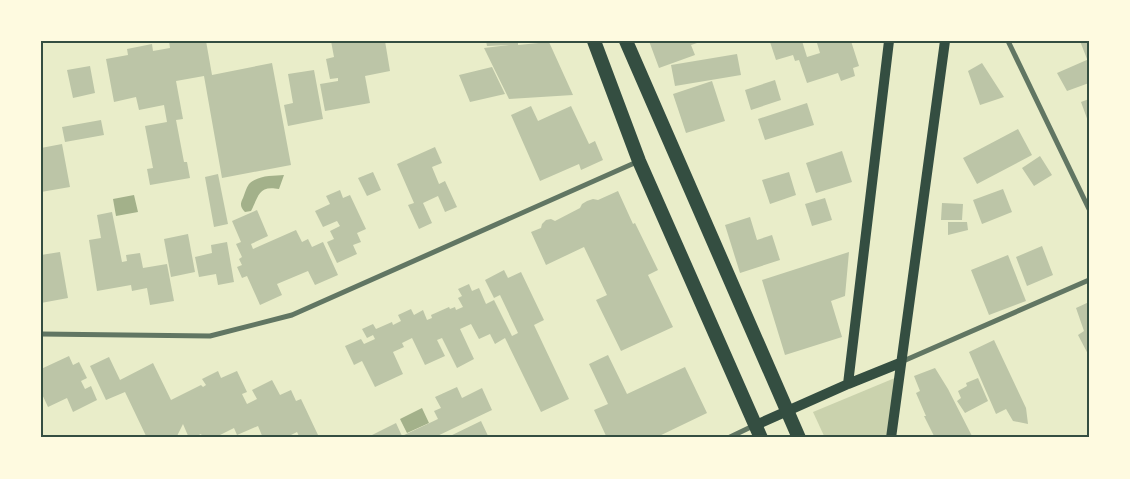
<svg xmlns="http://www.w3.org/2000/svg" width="1130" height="479" viewBox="0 0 1130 479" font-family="Manrope,sans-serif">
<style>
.green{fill:#cad2ad}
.water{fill:#a3b18a}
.building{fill:#bcc5a7}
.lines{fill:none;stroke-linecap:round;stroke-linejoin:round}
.minor{stroke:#617663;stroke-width:5}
.secondary{stroke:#344e41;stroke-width:10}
.trunk{stroke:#344e41;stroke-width:14}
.neatline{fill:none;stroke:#344e41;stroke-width:2}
</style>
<rect width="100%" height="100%" fill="#e9edc9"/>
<path class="green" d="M902 375 895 438H825L813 412Z"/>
<path class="water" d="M284 175 279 189C258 185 259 196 251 211L245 212C240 207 240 204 243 198 245 193 246 188 249 184 258 175 273 176 284 175Z
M134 195 138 212 116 216 113 199Z
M422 408 429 423 407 433 400 419Z"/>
<path class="building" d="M169 41H206L212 75 272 63 291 165 222 178 204 76 176 81 183 119 176 120 184 162H187L190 178 150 185 147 169 153 168 145 126 167 122 164 105 139 110 136 97 114 102 106 59 128 55 127 49 152 44 153 51 170 48Z
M331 41H385L390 71 365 76 370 103 325 111 320 84 338 81V78L330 79 326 59 334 57Z
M486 41H518V45L549 42 573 95 509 99 484 48 509 45 487 46Z
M649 41H696L697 43 691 45 695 55 659 68Z
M772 41H802L807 57 820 53 817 43 823 41H851L859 66 853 68 855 76 841 81 838 73 807 83 799 60 795 61 793 55 776 60 770 42Z
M1080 41H1089V58L1087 59Z
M737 54 741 75 675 86 671 65Z
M1089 59V83L1067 91 1057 73Z
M982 63 1004 97 980 105 968 71Z
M90 66 95 93 73 98 67 70Z
M492 67 505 94 470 102 459 75Z
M314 70 323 119 288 126 284 105 293 103 288 74Z
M775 80 781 100 751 110 745 90Z
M712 81 725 121 686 133 673 94Z
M1089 99V124L1081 102Z
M807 103 814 125 765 140 758 119Z
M531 106 538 121 571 106 589 144 595 141 603 160 581 170 579 164 540 181 511 115Z
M101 120 104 135 65 142 62 127Z
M1018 129 1032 155 977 184 963 158Z
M62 144 70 187 41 192V148Z
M435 147 442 163 432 167 439 184 445 181 457 207 445 212 438 196 423 203 432 223 419 229 408 205 414 203 397 164Z
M842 151 852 182 816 193 806 163Z
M1040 156 1052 175 1034 186 1022 168Z
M373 172 381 190 367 196 358 178Z
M789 172 796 195 770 204 762 180Z
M218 174 228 224 214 227 205 177Z
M1003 189 1012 212 982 224 973 200Z
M340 190 343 198 350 195 366 229 357 233 361 242 353 245 357 254 337 263 327 242 334 239 330 231 340 226 337 221 323 227 315 211 330 204 326 196Z
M618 191 633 224 635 223 658 270 648 275 673 327 621 351 596 300 607 295 584 247 546 265 531 232 541 228 542 224 546 220 551 219 555 221 580 208 582 204 587 201 593 199 598 200Z
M825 198 832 220 812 226 805 204Z
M942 203 963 204 962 220H941Z
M257 210 268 236 251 244 253 249 296 230 302 242 308 239 312 247 323 242 338 275 315 285 308 271 277 284 282 295 260 305 247 276 242 278 237 267 242 265 239 259 242 257 236 244 241 242 232 221Z
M112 212 122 262 127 261 126 255 140 253 143 268 167 264 174 301 150 305 147 288 132 291 131 285 97 291 89 240 101 238 97 215Z
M750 217 757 240 772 235 780 260 740 273 725 225Z
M948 222H967L968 230 948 235Z
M188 234 195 272 171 277 164 239Z
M227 242 234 282 218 285 216 274 199 277 195 257 212 253 211 245Z
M1042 246 1053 275 1027 286 1016 257Z
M60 252 68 298 41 303V255Z
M849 252 845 296 831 301 842 337 785 355 762 280Z
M1008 255 1026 301 989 315 971 270Z
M504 270 508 278 521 272 544 320 534 325 569 399 541 412 505 338 495 344 490 334 479 339 471 324 460 329 474 359 457 368 442 338 437 340 445 356 425 365 412 338 402 343 404 347 393 352 403 374 375 387 362 361 354 365 345 346 361 339 364 344 375 339 373 335 367 338 362 329 373 324 376 329 392 322 393 325 401 321 398 315 411 309 414 315 423 310 427 320 432 318 431 315 449 307 450 309 455 307 456 310 463 307 458 298 462 296 458 289 469 284 472 291 479 288 486 304 494 300 512 336 518 333 500 295 494 298 485 280Z
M1089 302V356L1078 335 1084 331 1076 308Z
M994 340 1026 408 1028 424 1013 421 1006 409 996 414 969 352Z
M608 355 627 394 685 367 707 413 655 438H607L594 410 608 404 589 364Z
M69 356 73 365 79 362 87 378 81 381 85 389 91 386 97 400 73 412 67 398 48 407 41 392V369Z
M109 357 120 380 153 363 171 400 201 385 203 387 206 385 202 379 218 371 221 378 237 371 247 392 242 394 247 404 257 399 252 390 272 380 280 395 291 390 296 401 301 399 318 435 312 438H300L297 432 285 438H263L258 426 237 435 234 428 214 438H203L201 434 192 438H189L183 424 176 438H147L125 392 106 400 90 366Z
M935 368 948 389 973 438H935L924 416H926L916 393 920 391 914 376Z
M978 378 988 401 965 413 957 401 961 398 958 391 967 386 966 383Z
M457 387 462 398 482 388 492 410 433 438H366L396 423 402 436 438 419 434 411 441 408 435 397Z
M481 421 489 438H446Z"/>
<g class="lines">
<path class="minor" d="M1008 41 1089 209
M41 334 210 336 292 315 639 161
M901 362 1089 280
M728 438 755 425"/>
<path class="secondary" d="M848 384 889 41
M756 425 848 384 900 363
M891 438 945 41"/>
<path class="trunk" d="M594 41 639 161 761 438
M626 41 799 438"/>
</g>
<rect width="1130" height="479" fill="none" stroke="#fefae0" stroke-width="85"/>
<rect x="42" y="42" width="1046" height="394" class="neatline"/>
</svg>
